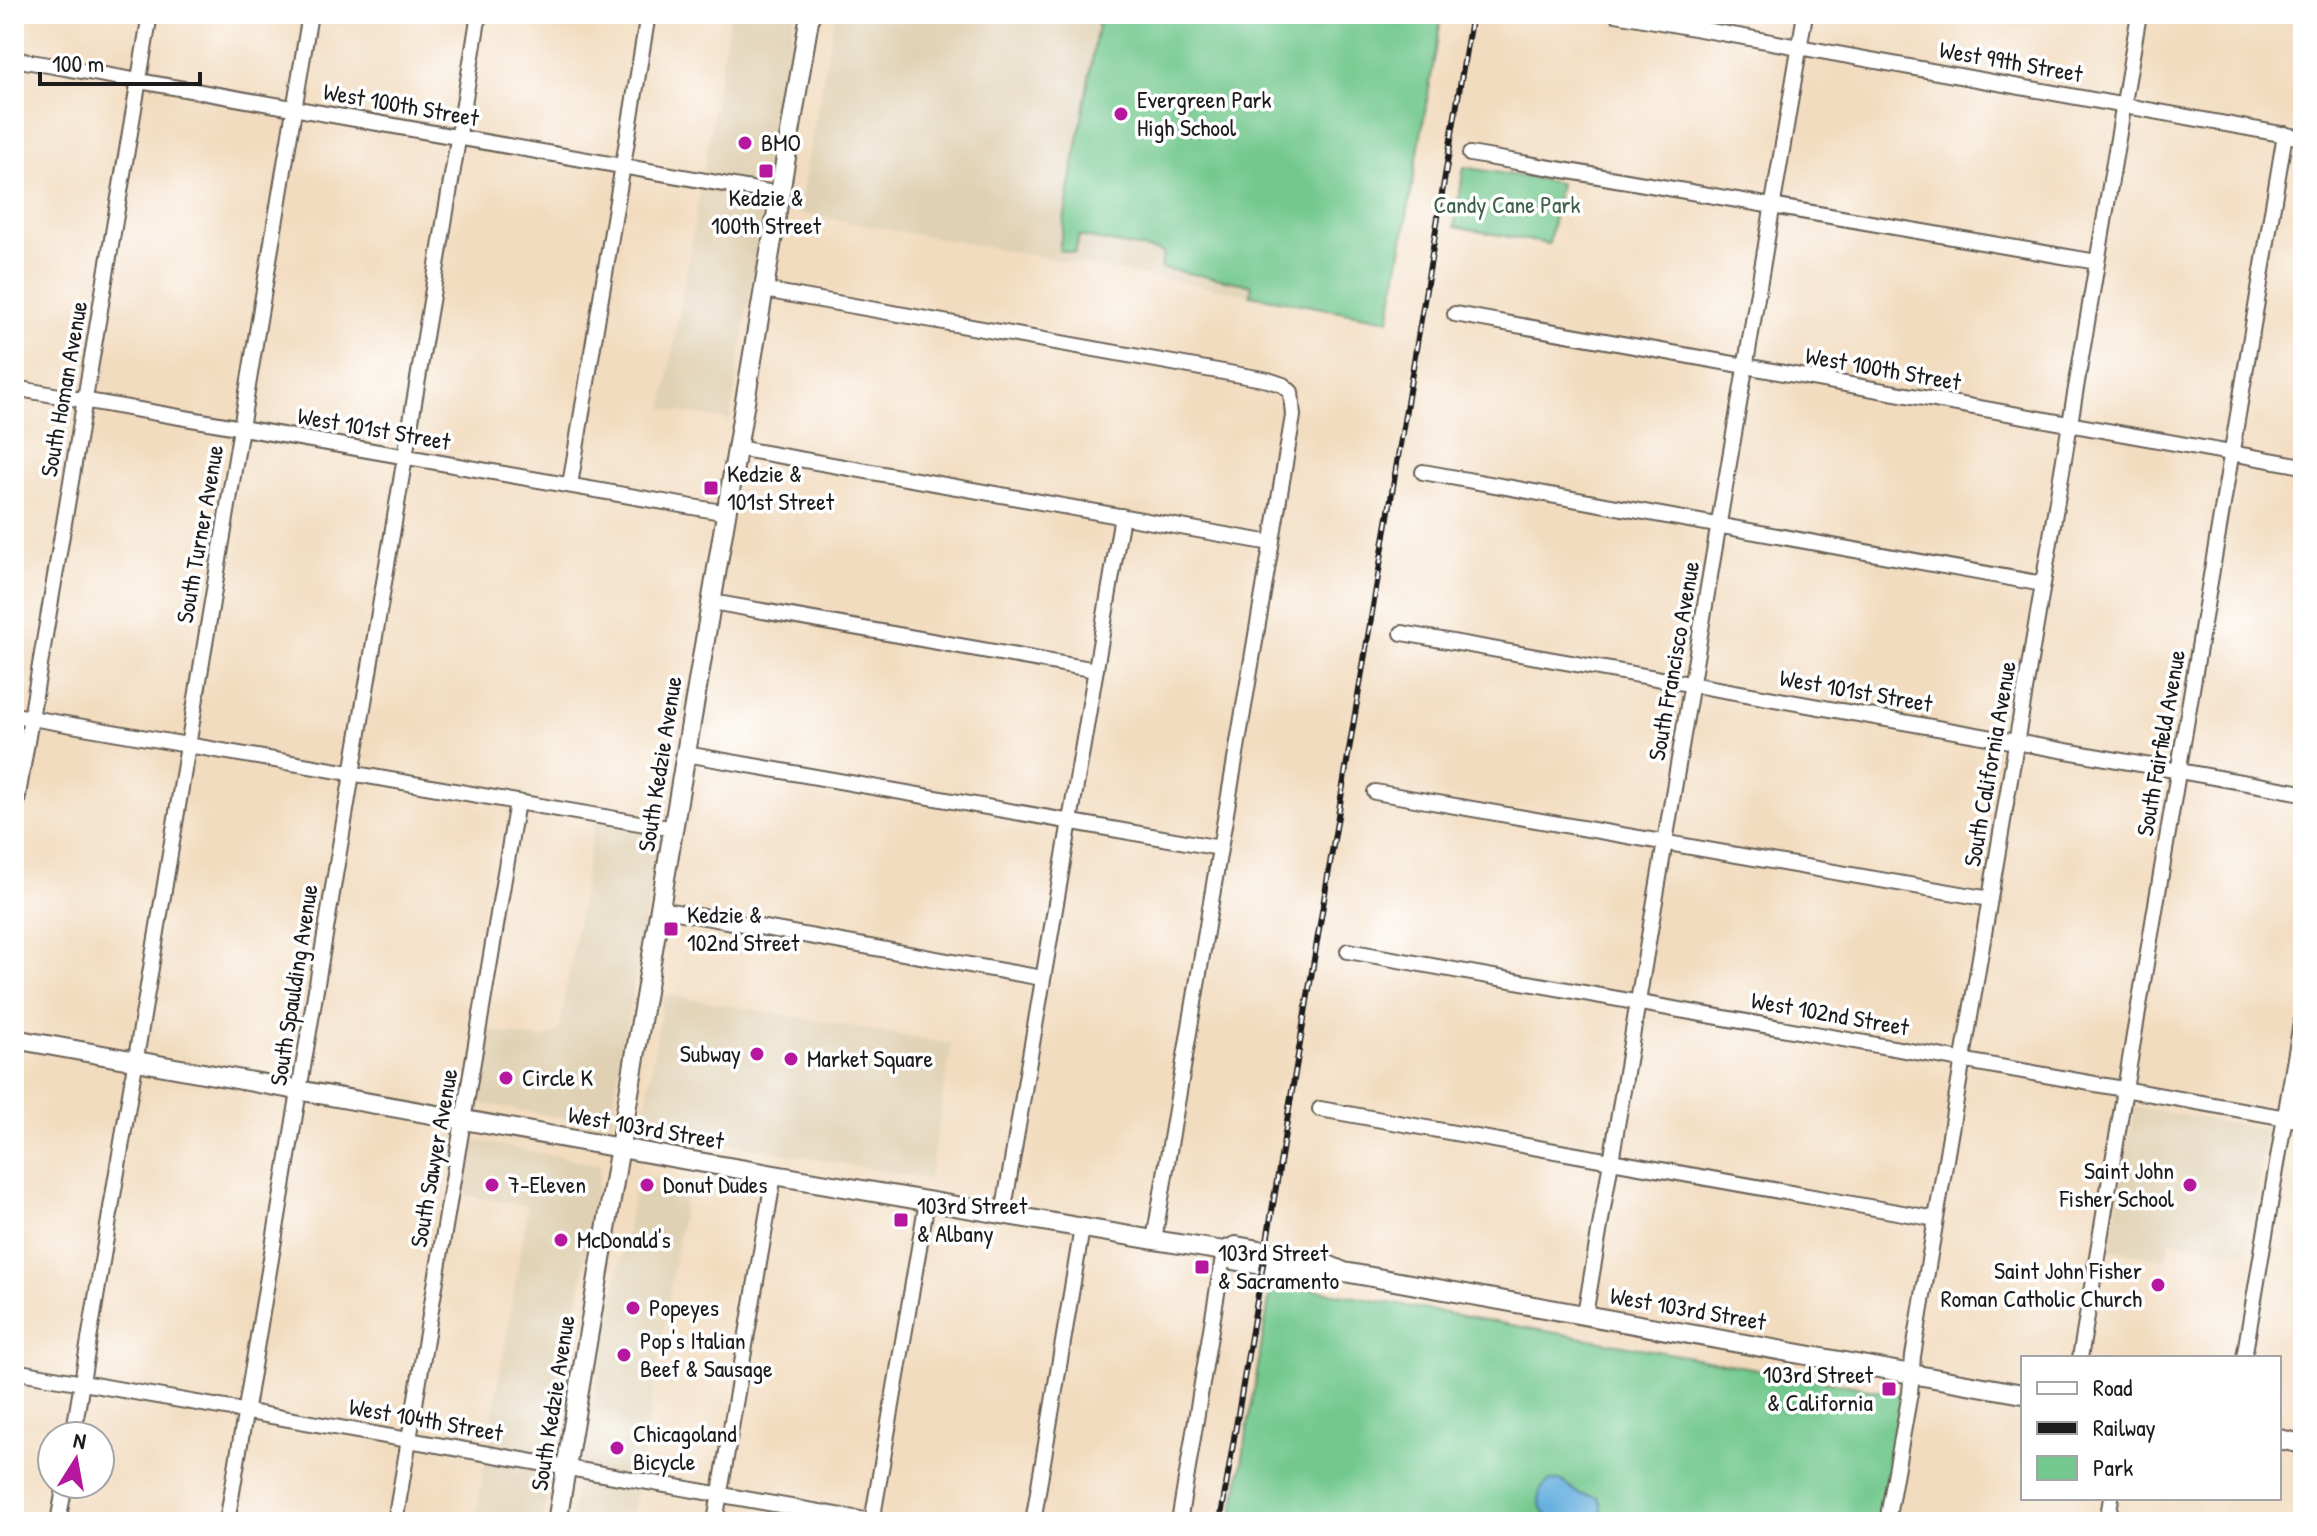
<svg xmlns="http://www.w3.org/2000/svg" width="2317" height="1536" viewBox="0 0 2317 1536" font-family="'Patrick Hand',sans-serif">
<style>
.built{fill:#e0d1b4}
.green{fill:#72c88d;stroke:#477254;stroke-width:2}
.water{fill:#68b0df;stroke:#42667e;stroke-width:2}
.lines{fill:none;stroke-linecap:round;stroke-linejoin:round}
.minor-casing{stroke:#675f55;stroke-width:18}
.major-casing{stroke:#675f55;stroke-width:22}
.minor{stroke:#fff;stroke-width:14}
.major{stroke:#fff;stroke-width:18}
.rail-casing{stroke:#1c1c1c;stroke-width:6}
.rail{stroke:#fff;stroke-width:3;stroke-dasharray:9;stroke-linecap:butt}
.poi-dot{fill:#b5179e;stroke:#fff;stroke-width:3}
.labels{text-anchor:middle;stroke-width:7;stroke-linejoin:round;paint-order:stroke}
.street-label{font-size:24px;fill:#1c1c1c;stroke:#fff}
.poi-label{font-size:24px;fill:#1c1c1c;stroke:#fff;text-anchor:start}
.park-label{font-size:24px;fill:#3e6149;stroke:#fff}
</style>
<rect width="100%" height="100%" fill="#fff"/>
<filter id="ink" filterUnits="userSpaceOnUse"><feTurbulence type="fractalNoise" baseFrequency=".0125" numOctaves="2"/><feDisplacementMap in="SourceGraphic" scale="16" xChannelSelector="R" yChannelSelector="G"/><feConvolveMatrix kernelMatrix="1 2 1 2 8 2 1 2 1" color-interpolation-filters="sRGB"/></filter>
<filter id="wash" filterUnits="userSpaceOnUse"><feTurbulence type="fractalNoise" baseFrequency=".006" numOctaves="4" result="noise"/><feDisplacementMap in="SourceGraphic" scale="32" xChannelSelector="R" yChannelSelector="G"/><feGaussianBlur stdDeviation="1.8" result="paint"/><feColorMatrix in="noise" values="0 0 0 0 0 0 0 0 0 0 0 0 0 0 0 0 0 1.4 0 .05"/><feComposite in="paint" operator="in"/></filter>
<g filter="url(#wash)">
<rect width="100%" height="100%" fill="#f2dcbf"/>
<path class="built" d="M730 14H795L730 420 663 409Z
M835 14H1442L1389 320 798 213Z
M597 807 662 817 611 1118 608 1124 602 1125 474 1102 486 1030 543 1039 559 1031Z
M664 994 952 1044 929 1179 642 1128Z
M2135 1107 2268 1130 2246 1253 2170 1240 2166 1260 2110 1249Z
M461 1138 601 1165 542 1522H475L528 1206 451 1193Z
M637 1176 687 1185 632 1522H570Z"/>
<path class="green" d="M1100 14H1442L1389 320 1250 295 1252 285 1161 268 1163 252 1079 236 1075 253 1059 250Z
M1464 167 1560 183 1549 244 1454 227Z
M1272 1282 1903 1395 1882 1522H1232Z"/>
<path class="water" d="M1549 1481H1562L1579 1494 1598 1497 1601 1504V1522L1552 1521C1539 1508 1532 1494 1549 1481Z"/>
</g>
<g filter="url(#ink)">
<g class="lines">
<g class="minor-casing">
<path id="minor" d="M1616 14 2303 138
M14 59 780 194
M1470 154 2097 262
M764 290 1268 380 1283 385 1291 392 1293 416 1154 1240
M1455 314 2303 466
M14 388 727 513
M737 448 1271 543
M1423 472 2043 584
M570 485 648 14
M712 602 1096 670
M1402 633 2303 793
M14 715 674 829
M686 754 1220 848
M1375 792 1990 899
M14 819 150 14
M660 909 1042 978
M1348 951 2303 1121
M1320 1109 1936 1219
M1003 1214 1122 516
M1585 1315 1805 14
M2080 1358 2285 134
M2244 1358 2303 1011
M14 1371 877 1522
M73 1436 310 14
M58 1522 65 1484
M227 1522 479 14
M395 1522 517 802
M715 1522 774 1175
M872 1522 927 1201
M1033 1522 1082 1228
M1179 1522 1224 1251
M1887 1522 1910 1393 1913 1356 1924 1290 2139 14
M2107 1522 2111 1498"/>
</g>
<g class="major-casing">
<path id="major" d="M14 1039 687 1160 1154 1240 1224 1251 1236 1246 1259 1250 1321 1262 1344 1272 2023 1394
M1224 1251 1233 1260 1320 1275 1344 1272
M2279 1439 2303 1444
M557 1522 810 14"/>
</g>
<use href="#minor" class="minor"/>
<use href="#major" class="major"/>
<g class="rail-casing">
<path id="rail" d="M1220 1522 1472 14"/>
</g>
<use href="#rail" class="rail"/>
</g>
</g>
<g class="poi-dot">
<circle cx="1121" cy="114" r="8"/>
<circle cx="745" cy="143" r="8"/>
<rect x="758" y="163" width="16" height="16" rx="4"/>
<rect x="703" y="480" width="16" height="16" rx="4"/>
<rect x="663" y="921" width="16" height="16" rx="4"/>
<circle cx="757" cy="1054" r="8"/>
<circle cx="791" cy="1059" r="8"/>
<circle cx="506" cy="1078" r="8"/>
<circle cx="492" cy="1185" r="8"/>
<circle cx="647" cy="1185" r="8"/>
<circle cx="2190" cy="1185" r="8"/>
<rect x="893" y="1212" width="16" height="16" rx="4"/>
<circle cx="561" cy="1240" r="8"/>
<rect x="1194" y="1259" width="16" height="16" rx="4"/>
<circle cx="2158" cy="1285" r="8"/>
<circle cx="633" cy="1308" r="8"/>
<circle cx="624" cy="1355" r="8"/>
<rect x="1881" y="1381" width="16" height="16" rx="4"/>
<circle cx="617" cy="1448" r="8"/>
</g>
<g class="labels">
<g class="street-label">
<text transform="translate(2011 62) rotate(10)" y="8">West 99th Street</text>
<text transform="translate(401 105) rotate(10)" y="8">West 100th Street</text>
<text transform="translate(1883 369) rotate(10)" y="8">West 100th Street</text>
<text transform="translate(64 389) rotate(-80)" y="8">South Homan Avenue</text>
<text transform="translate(374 429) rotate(10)" y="8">West 101st Street</text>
<text transform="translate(200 534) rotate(-80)" y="8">South Turner Avenue</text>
<text transform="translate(1674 661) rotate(-80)" y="8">South Francisco Avenue</text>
<text transform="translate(1856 691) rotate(10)" y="8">West 101st Street</text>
<text transform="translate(2161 743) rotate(-80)" y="8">South Fairfield Avenue</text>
<text transform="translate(660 764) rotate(-81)" y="8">South Kedzie Avenue</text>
<text transform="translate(1990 764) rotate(-80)" y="8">South California Avenue</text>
<text transform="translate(294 985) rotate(-81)" y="8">South Spaulding Avenue</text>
<text transform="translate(1830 1014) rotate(10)" y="8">West 102nd Street</text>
<text transform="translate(646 1128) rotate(10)" y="8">West 103rd Street</text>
<text transform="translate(434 1158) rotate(-80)" y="8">South Sawyer Avenue</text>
<text transform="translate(1688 1309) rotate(10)" y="8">West 103rd Street</text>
<text transform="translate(553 1403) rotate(-81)" y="8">South Kedzie Avenue</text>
<text transform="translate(426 1420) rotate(10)" y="8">West 104th Street</text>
</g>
<g class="poi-label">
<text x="1137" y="108">Evergreen Park<tspan x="1137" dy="28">High School</tspan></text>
<text x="761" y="151">BMO</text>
<text x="766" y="206" text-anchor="middle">Kedzie &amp;<tspan x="766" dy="28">100th Street</tspan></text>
<text x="727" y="482">Kedzie &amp;<tspan x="727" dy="28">101st Street</tspan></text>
<text x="687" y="923">Kedzie &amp;<tspan x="687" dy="28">102nd Street</tspan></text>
<text x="741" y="1062" text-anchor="end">Subway</text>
<text x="807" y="1067">Market Square</text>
<text x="522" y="1086">Circle K</text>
<text x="2174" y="1179" text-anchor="end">Saint John<tspan x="2174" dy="28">Fisher School</tspan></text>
<text x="508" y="1193">7-Eleven</text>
<text x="663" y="1193">Donut Dudes</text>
<text x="917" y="1214">103rd Street<tspan x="917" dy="28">&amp; Albany</tspan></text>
<text x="577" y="1248">McDonald's</text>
<text x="1218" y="1261">103rd Street<tspan x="1218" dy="28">&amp; Sacramento</tspan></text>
<text x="2142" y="1279" text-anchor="end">Saint John Fisher<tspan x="2142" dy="28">Roman Catholic Church</tspan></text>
<text x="649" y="1316">Popeyes</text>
<text x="640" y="1349">Pop's Italian<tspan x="640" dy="28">Beef &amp; Sausage</tspan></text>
<text x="1873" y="1383" text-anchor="end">103rd Street<tspan x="1873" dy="28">&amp; California</tspan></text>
<text x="633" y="1442">Chicagoland<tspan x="633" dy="28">Bicycle</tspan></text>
</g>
<g class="park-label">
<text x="1507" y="213">Candy Cane Park</text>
</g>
</g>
<rect width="2317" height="1536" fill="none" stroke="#fff" stroke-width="48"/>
<rect x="2021" y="1356" width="260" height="144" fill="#ffffff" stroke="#a4a4a4" stroke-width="2"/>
<rect x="2037" y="1382" width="40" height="12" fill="#ffffff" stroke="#a4a4a4" stroke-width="2"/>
<text x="2093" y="1396" font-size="24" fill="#1c1c1c">Road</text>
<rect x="2037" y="1422" width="40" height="12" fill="#1c1c1c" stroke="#a4a4a4" stroke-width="2"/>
<text x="2093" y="1436" font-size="24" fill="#1c1c1c">Railway</text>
<rect x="2037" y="1456" width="40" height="24" fill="#72c88d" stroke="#a4a4a4" stroke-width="2"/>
<text x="2093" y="1476" font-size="24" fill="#1c1c1c">Park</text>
<g transform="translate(76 1460) rotate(11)"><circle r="38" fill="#ffffff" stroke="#a4a4a4" stroke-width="2"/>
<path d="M0-6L14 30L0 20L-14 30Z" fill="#b5179e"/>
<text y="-12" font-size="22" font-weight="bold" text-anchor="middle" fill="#1c1c1c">N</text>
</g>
<path d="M40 72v12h160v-12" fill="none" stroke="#1c1c1c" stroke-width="4"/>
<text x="52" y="72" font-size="24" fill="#1c1c1c" stroke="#ffffff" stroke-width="6" paint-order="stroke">100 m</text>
</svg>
